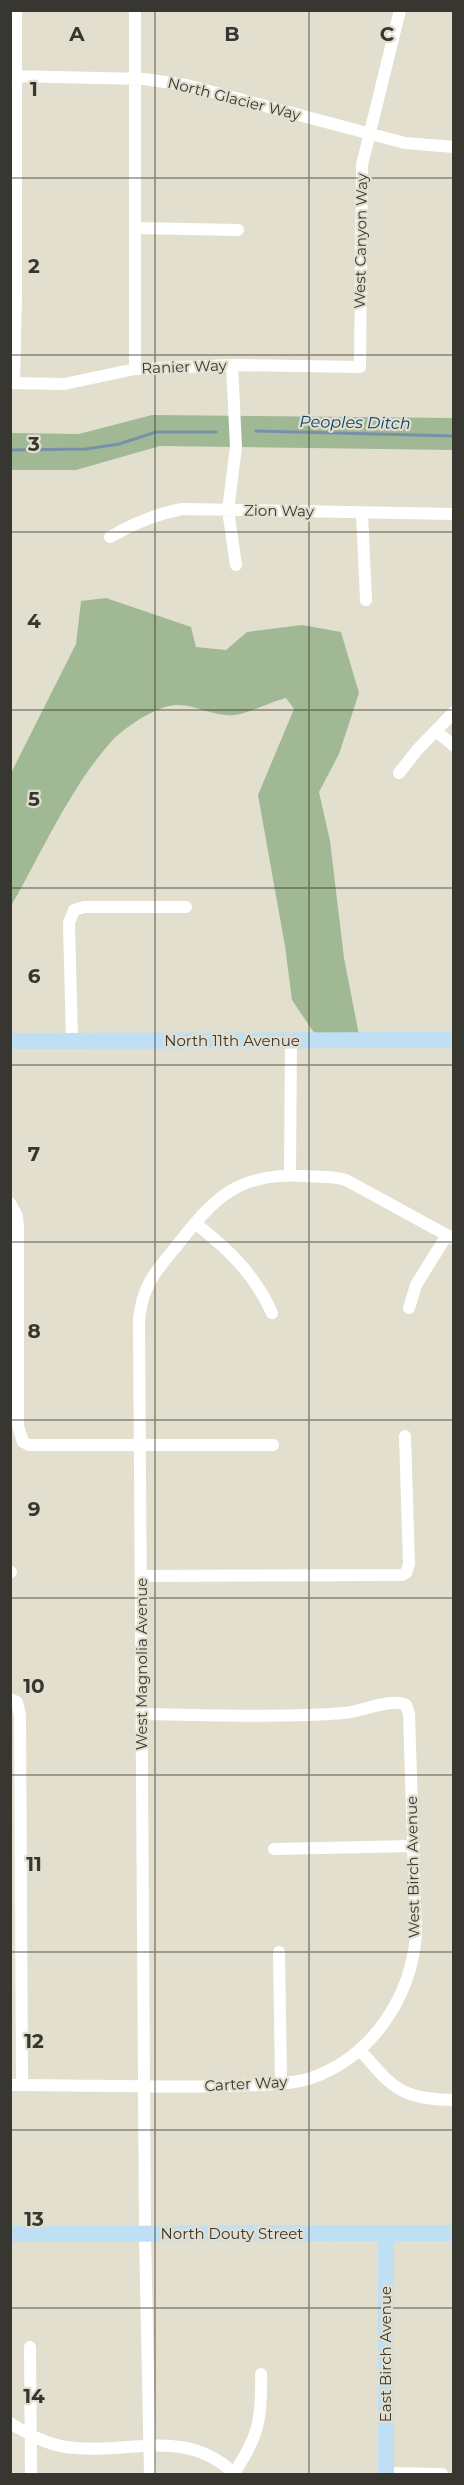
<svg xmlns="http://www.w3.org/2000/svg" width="464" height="2485" viewBox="0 0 464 2485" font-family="Montserrat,sans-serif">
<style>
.green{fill:#a0b894}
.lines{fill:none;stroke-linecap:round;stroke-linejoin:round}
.stream{stroke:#7891aa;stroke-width:3}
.street{stroke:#fff;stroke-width:12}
.secondary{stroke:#bedff4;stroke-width:16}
.grid{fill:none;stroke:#383630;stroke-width:1.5;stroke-opacity:0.55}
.labels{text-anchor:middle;stroke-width:4.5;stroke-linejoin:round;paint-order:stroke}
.street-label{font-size:15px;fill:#383630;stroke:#e2dfcf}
.water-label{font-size:16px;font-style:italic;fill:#074070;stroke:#e2dfcf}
.grid-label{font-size:20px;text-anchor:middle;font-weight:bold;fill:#383630;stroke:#e2dfcf;stroke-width:4.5;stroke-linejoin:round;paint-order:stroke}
</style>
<rect width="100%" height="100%" fill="#e2dfcf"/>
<path class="green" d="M152 415 453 418V450L160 446 76 470H11V433L79 434Z
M106 598 191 627 196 647 226 650 247 632 302 625 341 632 359 693 339 754 319 792 330 841 344 958 360 1040H319L292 1000 285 946 258 795 294 709 286 698C271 702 246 714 234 715 215 717 194 704 176 705 156 706 123 728 110 743 70 788 41 854 11 906V773L76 644 81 601Z"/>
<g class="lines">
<path class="stream" d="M256 431 454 436
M10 450 86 449 119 444 156 432H216"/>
<path class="street" d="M135 10V369
M10 76 144 79 186 85 405 143 454 147
M135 228 238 230
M232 365 236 447 228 510 236 565
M10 383 64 384 135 369 232 365 360 367 362 165 400 10
M14 383 16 294V10
M362 513 366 600
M110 537C134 523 155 514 182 509L454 514
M436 731 454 746
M399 773 418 749 454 712
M72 1041 69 923 74 910 84 907H186
M290 1175 291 1040
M10 1203 17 1216 18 1229V1426L23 1442 29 1445H273
M195 1223C228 1249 254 1273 272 1313
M409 1308 416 1285 447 1235
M10 1572H11
M142 1576 402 1575 406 1573 409 1564 405 1436
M10 1699 17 1702 20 1715 22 2085
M274 1849 414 1846
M279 1952 281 2082
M360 2050C393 2088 400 2099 454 2100
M10 2085C84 2085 157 2088 230 2086 252 2085 292 2085 311 2078 372 2057 411 1997 416 1935L409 1714 406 1705C392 1697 361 1712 344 1713 277 1718 209 1715 142 1714
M30 2347 31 2474
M10 2423C28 2434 46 2444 66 2447 128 2456 183 2425 235 2474
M234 2473C259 2436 262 2418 261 2374
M386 2473 442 2474
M150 2474 145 2234 139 1320C142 1287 154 1273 175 1248 214 1198 237 1172 305 1176 319 1177 333 1176 346 1180L454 1239"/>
<path class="secondary" d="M10 1041 454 1040
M386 2233V2474
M10 2234 454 2233"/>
</g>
<path class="grid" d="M155 10V2474M309 10V2474M10 178H454M10 355H454M10 532H454M10 710H454M10 888H454M10 1065H454M10 1242H454M10 1420H454M10 1598H454M10 1775H454M10 1952H454M10 2130H454M10 2308H454"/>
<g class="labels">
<g class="street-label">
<text transform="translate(234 99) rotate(14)" y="5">North Glacier Way</text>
<text transform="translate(361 241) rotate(-89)" y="5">West Canyon Way</text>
<text transform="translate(184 367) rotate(-2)" y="5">Ranier Way</text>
<text transform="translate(279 511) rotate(1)" y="5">Zion Way</text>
<text x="232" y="1046">North 11th Avenue</text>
<text transform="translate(142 1664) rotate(-90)" y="5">West Magnolia Avenue</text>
<text transform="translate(413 1867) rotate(-91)" y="5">West Birch Avenue</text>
<text transform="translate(246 2084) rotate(-3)" y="5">Carter Way</text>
<text x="232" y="2239">North Douty Street</text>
<text transform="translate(386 2354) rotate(-90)" y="5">East Birch Avenue</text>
</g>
<g class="water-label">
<text transform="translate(355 422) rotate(1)" y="6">Peoples Ditch</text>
</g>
</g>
<g class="grid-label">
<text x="77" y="41">A</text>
<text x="232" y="41">B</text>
<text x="387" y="41">C</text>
<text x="34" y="96">1</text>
<text x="34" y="273">2</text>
<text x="34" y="451">3</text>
<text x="34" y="628">4</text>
<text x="34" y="806">5</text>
<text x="34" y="983">6</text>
<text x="34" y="1161">7</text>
<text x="34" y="1338">8</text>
<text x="34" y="1516">9</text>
<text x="34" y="1693">10</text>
<text x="34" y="1871">11</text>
<text x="34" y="2048">12</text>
<text x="34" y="2226">13</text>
<text x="34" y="2403">14</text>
</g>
<rect width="464" height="2485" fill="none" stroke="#383630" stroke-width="24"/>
</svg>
